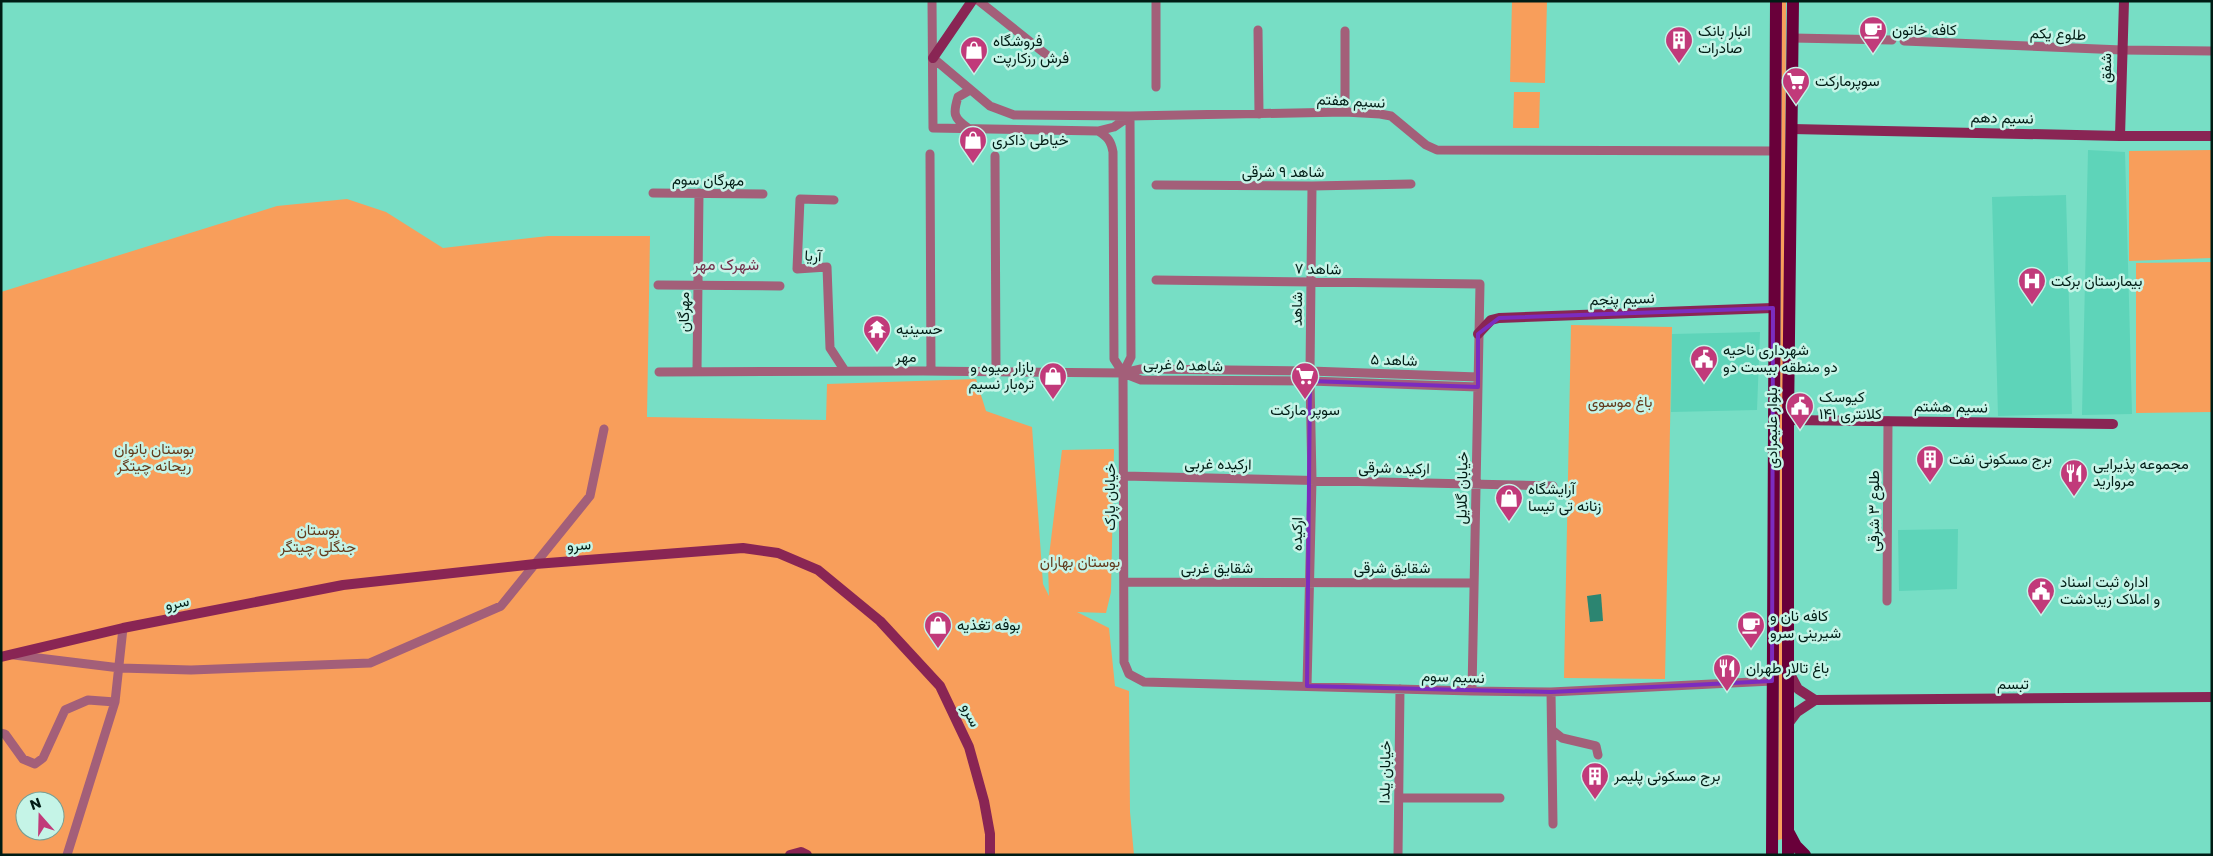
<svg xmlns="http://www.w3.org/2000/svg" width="2213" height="856" viewBox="0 0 2213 856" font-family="Poppins,Vazirmatn,sans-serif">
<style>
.built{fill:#5ed4b9}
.green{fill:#f89e5b;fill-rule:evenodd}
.water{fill:#2c8571}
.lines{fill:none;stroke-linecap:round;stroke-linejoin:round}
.street{stroke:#a35f79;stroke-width:9}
.secondary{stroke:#892554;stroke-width:10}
.primary{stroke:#69003a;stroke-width:12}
.marked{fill:none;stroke:#7b2cbf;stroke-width:4;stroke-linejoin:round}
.labels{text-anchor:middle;stroke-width:5;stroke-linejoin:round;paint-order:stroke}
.poi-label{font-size:15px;fill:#001c15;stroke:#c5f4e7;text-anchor:start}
.street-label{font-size:15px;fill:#001c15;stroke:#c5f4e7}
.park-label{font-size:15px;fill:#623a1c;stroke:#c5f4e7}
.neighbourhood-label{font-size:16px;fill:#73304c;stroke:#c5f4e7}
</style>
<rect width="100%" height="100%" fill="#77dec5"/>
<path class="built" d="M2088 150 2125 152 2132 414 2082 415Z
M2066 195 2072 414 1998 416 1992 197Z
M1760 332 1757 410 1671 412 1672 334Z
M1958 529 1957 589 1899 591 1898 530Z"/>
<path class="green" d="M1512 1H1547L1545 83 1510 82Z
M1782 1H1786L1782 839 1778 840Z
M1514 92H1540L1539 128H1513Z
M2212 150V258L2129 261V151Z
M347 199 386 212 443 248 548 236H650L647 417 826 420 827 384 976 379 986 411 1032 427 1043 584 1049 596 1048 564 1062 450 1114 449 1111 592 1106 613 1077 612 1109 628 1115 686 1129 691 1130 812 1134 855H1V292L277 206ZM25 801H55V831H25Z
M2212 262V412L2136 413V263Z
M1571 325 1672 327 1665 679 1564 678Z"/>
<path class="water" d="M1601 594 1603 621 1590 622 1587 596Z"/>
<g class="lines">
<path class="street" d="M932 1 933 128 1098 131 1114 127 1130 116
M979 1 1048 56
M1258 30 1259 114
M1345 31V112
M1793 38 1892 40
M1904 41 2122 50 2212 51
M933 58 990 106 1014 115 1130 116 1345 112 1380 114 1391 116 1426 145 1437 150 1776 151
M1156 87V1
M1130 116 1131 357 1123 373 1124 662 1129 674 1144 682 1472 691 1551 692 1772 681
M968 128C953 118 953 113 958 97L970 90
M1098 131C1108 137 1111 141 1113 152L1114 359 1123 373
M930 154 931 371
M995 156 996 372
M1156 185 1312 186 1411 184
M653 193 763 194
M834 200 800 199 797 269 827 267 830 348 845 371
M1156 280 1480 284 1472 691
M658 285 780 286
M697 371 699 193
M1310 371 1312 186
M659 372 923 371 1123 373 1141 369 1310 371 1478 377
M1123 373 1141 380 1310 381 1478 387
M1124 476 1553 486
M1124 582 1474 583
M1887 601 1888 421
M14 655 120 668 191 670 370 663 501 606 590 496 604 429
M1307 686 1312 480 1310 381
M1551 692 1553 824
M1552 730 1562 738 1596 746 1598 755
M1 733 5 734 23 759 35 764 43 758 65 710 88 700 115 702
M1399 798H1500
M67 855 115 702 123 628
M1398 855 1400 689"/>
<path class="secondary" d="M933 58 972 1
M1792 129 2120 136H2212
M2120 136 2124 1
M1478 334 1491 320 1499 318 1773 308
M1788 420 2113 424
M1 657 123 628 343 585 535 564 743 548 778 553 818 570 880 621 940 686 969 747 984 801 990 834V855
M1789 672 1798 689 1815 700 2212 697
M1788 724 1797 712 1815 700
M790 855 801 852 807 855"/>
<path class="primary" d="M1789 833 1796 846 1805 855
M1772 855 1776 1
M1788 855V420L1793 1"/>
</g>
<path class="marked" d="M1773 308 1772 681 1551 692 1307 686 1310 381 1478 387V334L1499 318Z"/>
<defs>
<g id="cafe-pin" transform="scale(1.4375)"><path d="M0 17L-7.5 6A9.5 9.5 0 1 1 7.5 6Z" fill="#c13a7a" stroke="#c5f4e7"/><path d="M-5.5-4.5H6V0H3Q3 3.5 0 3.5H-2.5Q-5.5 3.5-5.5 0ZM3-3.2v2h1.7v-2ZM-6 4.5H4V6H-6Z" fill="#fff"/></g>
<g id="building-pin" transform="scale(1.4375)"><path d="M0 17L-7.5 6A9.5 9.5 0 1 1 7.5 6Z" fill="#c13a7a" stroke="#c5f4e7"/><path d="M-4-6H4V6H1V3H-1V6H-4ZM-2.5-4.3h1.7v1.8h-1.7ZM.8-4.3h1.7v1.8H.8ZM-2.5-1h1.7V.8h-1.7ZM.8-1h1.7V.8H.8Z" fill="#fff"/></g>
<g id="shop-pin" transform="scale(1.4375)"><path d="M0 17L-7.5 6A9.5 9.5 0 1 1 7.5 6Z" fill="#c13a7a" stroke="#c5f4e7"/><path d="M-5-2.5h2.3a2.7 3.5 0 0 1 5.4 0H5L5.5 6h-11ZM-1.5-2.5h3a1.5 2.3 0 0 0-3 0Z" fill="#fff"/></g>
<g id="supermarket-pin" transform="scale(1.4375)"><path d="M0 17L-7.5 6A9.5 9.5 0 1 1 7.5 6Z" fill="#c13a7a" stroke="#c5f4e7"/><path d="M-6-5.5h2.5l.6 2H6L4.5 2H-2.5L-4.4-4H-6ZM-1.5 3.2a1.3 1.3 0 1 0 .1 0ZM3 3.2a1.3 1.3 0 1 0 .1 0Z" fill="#fff"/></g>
<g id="hospital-pin" transform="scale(1.4375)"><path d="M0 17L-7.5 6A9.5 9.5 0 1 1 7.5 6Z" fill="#c13a7a" stroke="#c5f4e7"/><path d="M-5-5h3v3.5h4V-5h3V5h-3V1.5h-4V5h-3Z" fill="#fff"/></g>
<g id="temple-pin" transform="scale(1.4375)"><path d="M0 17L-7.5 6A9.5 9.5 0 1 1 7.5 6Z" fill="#c13a7a" stroke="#c5f4e7"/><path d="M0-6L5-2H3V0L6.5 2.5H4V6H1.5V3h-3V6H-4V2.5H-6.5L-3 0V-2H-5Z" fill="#fff"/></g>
<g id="civic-pin" transform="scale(1.4375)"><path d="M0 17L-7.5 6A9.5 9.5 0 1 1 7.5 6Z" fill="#c13a7a" stroke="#c5f4e7"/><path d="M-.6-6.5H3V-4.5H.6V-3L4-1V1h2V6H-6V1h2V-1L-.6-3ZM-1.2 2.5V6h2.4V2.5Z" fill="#fff"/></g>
<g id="restaurant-pin" transform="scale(1.4375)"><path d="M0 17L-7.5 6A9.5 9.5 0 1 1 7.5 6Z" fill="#c13a7a" stroke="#c5f4e7"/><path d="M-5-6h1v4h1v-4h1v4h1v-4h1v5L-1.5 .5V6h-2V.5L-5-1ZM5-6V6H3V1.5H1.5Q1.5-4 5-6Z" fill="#fff"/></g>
</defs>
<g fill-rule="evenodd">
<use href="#cafe-pin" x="1873" y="30"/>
<use href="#building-pin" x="1679" y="40"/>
<use href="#shop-pin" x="974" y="50"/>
<use href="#supermarket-pin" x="1796" y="81"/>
<use href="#shop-pin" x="973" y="140"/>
<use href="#hospital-pin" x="2032" y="281"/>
<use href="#temple-pin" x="877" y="329"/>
<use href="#civic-pin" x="1704" y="359"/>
<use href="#shop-pin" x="1053" y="376"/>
<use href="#supermarket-pin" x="1305" y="376"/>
<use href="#civic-pin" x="1800" y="406"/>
<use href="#building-pin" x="1930" y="459"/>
<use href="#restaurant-pin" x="2074" y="473"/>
<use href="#shop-pin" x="1509" y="498"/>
<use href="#civic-pin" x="2041" y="591"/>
<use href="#shop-pin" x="938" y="625"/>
<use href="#cafe-pin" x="1751" y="625"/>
<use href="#restaurant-pin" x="1727" y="668"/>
<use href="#building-pin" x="1595" y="776"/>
</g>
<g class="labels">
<g class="poi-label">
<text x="1892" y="35">کافه خاتون</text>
<text x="1698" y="36">انبار بانک<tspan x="1698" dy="17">صادرات</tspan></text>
<text x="993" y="46">فروشگاه<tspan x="993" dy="17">فرش رزکارپت</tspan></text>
<text x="1815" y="86">سوپرمارکت</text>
<text x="992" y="145">خیاطی ذاکری</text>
<text x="2051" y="286">بیمارستان برکت</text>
<text x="896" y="334">حسینیه</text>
<text x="1723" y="355">شهرداری ناحیه<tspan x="1723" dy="17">دو منطقه بیست دو</tspan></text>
<text x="1034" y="372" text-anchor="end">بازار میوه و<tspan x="1034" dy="17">تره‌بار نسیم</tspan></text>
<text x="1819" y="402">کیوسک<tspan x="1819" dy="17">کلانتری ۱۴۱</tspan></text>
<text x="1305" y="415" text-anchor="middle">سوپر مارکت</text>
<text x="1949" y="464">برج مسکونی نفت</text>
<text x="2093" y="469">مجموعه پذیرایی<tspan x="2093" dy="17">مروارید</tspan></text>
<text x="1528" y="494">آرایشگاه<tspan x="1528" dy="17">زنانه تی تیسا</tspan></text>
<text x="2060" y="587">اداره ثبت اسناد<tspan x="2060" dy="17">و املاک زیبادشت</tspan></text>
<text x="1770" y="621">کافه نان و<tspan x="1770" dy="17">شیرینی سرو</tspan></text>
<text x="957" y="630">بوفه تغذیه</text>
<text x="1746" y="673">باغ تالار طهران</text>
<text x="1614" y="781">برج مسکونی پلیمر</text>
</g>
<g class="street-label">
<text transform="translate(2058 34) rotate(2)" y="5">طلوع یکم</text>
<text transform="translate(2106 68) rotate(-89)" y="5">شفق</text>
<text transform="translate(1351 101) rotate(3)" y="5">نسیم هفتم</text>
<text transform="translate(2002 118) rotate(1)" y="5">نسیم دهم</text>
<text x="1283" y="177">شاهد ۹ شرقی</text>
<text transform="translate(708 180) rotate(1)" y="5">مهرگان سوم</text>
<text transform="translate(813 256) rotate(3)" y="5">آریا</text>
<text transform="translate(1318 269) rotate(1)" y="5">شاهد ۷</text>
<text transform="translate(1622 299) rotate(-2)" y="5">نسیم پنجم</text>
<text transform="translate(1297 309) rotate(-89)" y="5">شاهد</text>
<text transform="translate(684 312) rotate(-90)" y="5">مهرگان</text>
<text x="906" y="362">مهر</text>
<text transform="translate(1394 360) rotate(2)" y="5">شاهد ۵</text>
<text transform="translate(1183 365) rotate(2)" y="5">شاهد ۵ غربی</text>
<text transform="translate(1951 407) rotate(1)" y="5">نسیم هشتم</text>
<text transform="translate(1772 428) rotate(-90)" y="5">بلوار علیمرادی</text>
<text transform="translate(1218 464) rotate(1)" y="5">ارکیده غربی</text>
<text transform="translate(1394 468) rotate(1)" y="5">ارکیده شرقی</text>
<text transform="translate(1462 488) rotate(-89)" y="5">خیابان گلایل</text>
<text transform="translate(1110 497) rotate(-90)" y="5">خیابان پارک</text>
<text transform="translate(1874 511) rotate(-90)" y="5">طلوع ۳ شرقی</text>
<text transform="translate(1297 534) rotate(-89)" y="5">ارکیده</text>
<text transform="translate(579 545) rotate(-4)" y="5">سرو</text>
<text x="1217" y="573">شقایق غربی</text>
<text x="1392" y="573">شقایق شرقی</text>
<text transform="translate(177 603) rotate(-11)" y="5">سرو</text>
<text transform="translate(1453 677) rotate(2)" y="5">نسیم سوم</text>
<text x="2013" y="689">تبسم</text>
<text transform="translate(971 715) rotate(64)" y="5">سرو</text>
<text transform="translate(1385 772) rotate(-89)" y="5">خیابان یلدا</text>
</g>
<g class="park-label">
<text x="1620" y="407">باغ موسوی</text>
<text x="154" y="454">بوستان بانوان<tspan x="154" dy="17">ریحانه چیتگر</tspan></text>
<text x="318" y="535">بوستان<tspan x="318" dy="17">جنگلی چیتگر</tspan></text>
<text x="1080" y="567">بوستان بهاران</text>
</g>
<g class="neighbourhood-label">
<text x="726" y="270">شهرک مهر</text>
</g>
</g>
<rect width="2213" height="856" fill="none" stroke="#001c15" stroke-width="5"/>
<g transform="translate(40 816) rotate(340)"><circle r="24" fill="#c5f4e7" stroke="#769e93"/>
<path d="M0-4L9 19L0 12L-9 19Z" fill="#c13a7a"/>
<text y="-8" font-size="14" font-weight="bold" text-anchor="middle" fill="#001c15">N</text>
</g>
</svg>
